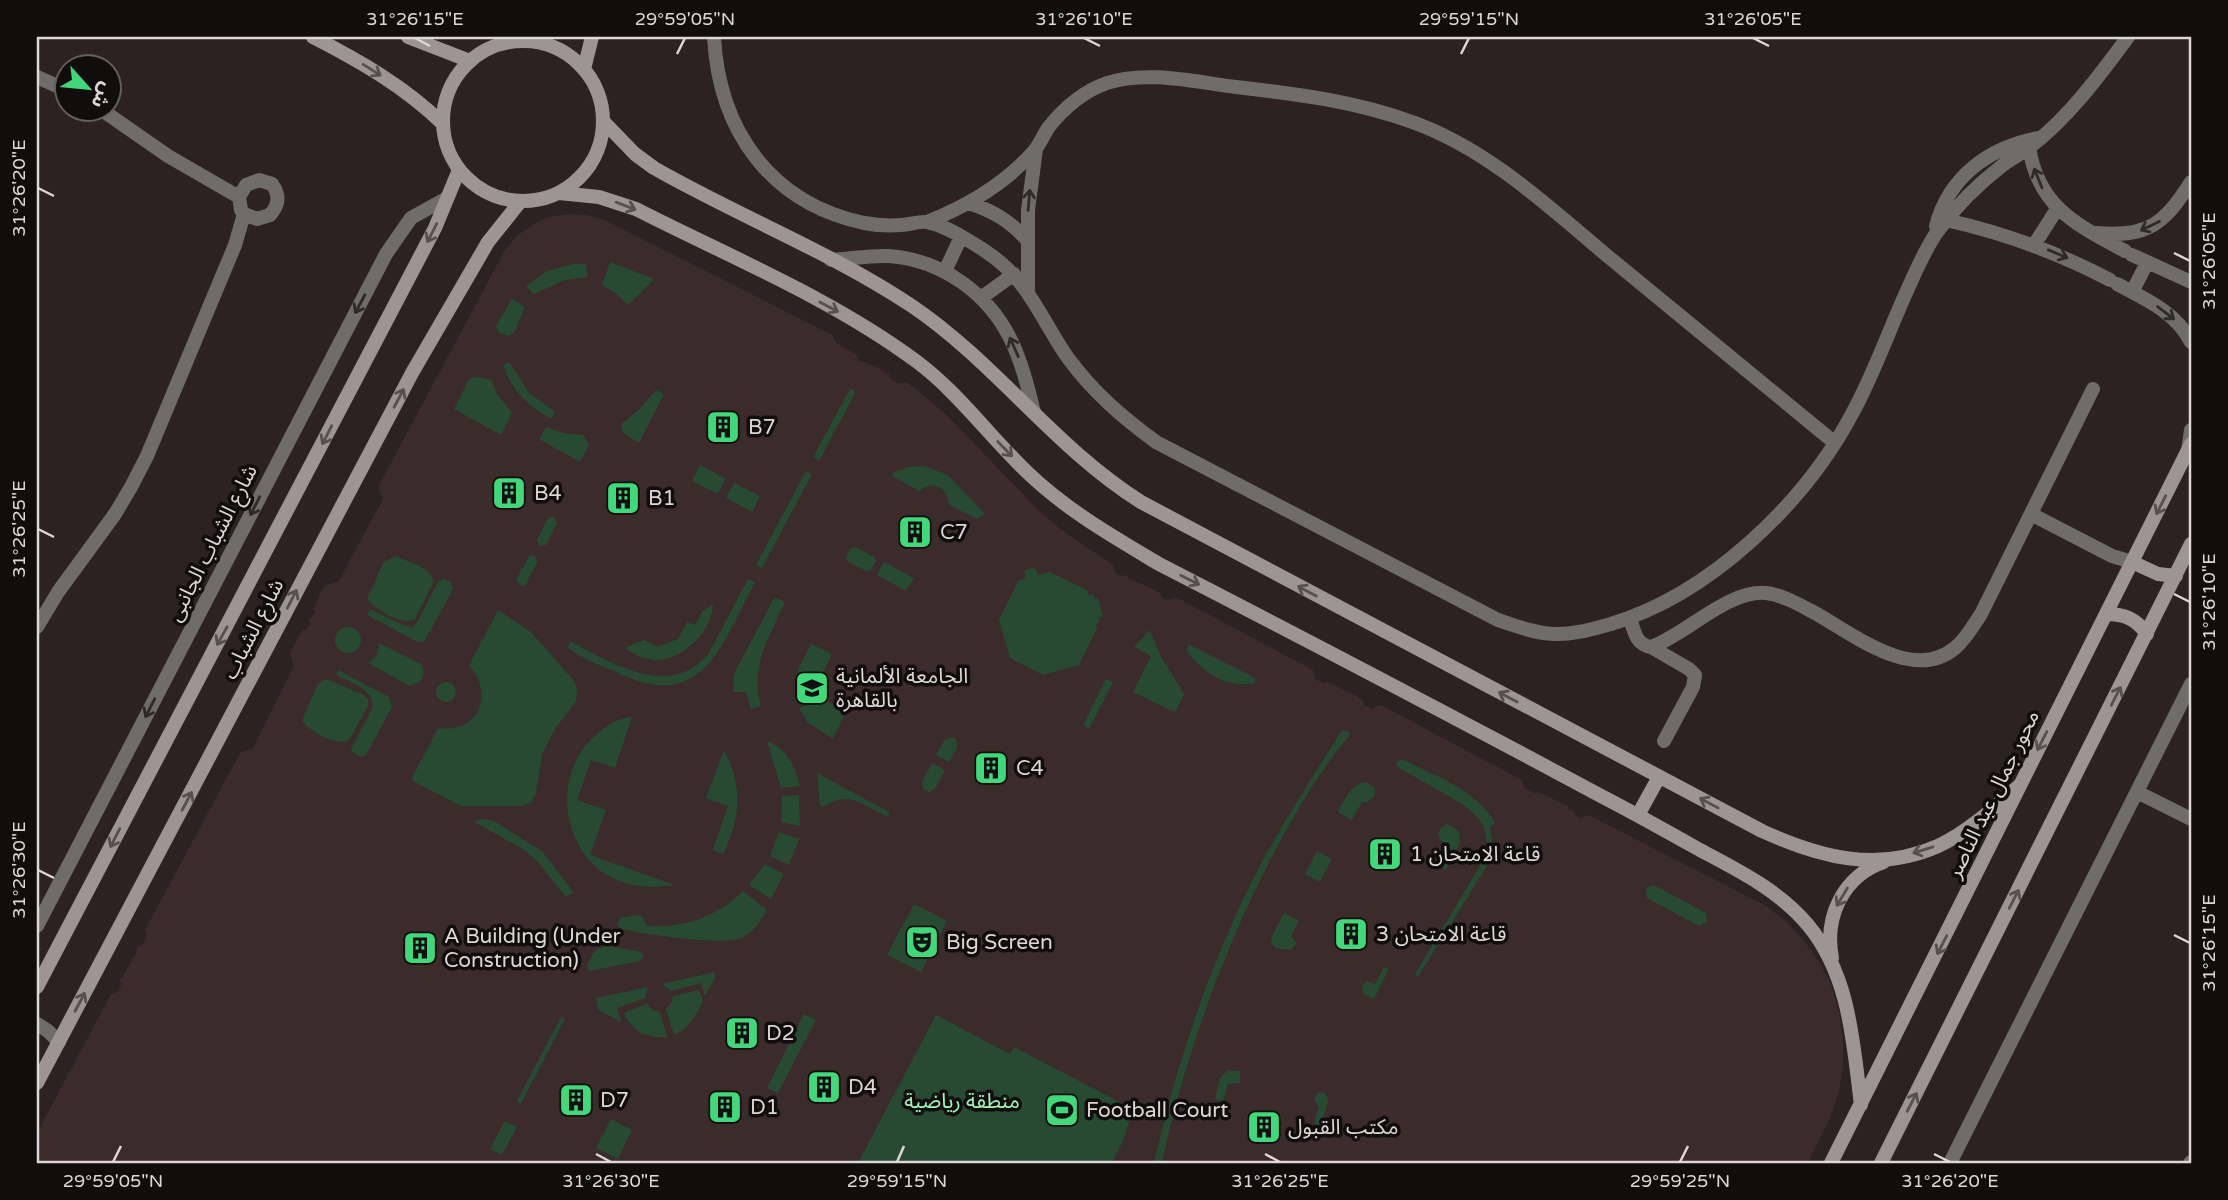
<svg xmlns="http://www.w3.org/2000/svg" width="2228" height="1200" viewBox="0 0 2228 1200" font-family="'Varela Round','Noto Sans Arabic',sans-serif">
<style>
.built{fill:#3b2b2b}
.green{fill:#284a32}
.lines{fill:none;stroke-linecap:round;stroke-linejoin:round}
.minor{stroke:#716c6c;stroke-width:14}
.tertiary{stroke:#716c6c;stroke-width:14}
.secondary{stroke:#9d9494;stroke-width:14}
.oneway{stroke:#575050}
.oneway2{stroke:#2e2a2a}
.ticks{fill:none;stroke:#ded7d7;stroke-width:2.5}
.labels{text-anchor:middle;stroke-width:7;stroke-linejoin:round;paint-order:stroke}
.poi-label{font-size:21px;fill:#ded7d7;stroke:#110d0d;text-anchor:start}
.street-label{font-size:21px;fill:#ded7d7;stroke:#110d0d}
.park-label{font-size:21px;fill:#a1f6b8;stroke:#110d0d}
.neatline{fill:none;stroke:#ded7d7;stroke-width:2.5}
.ticks-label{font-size:18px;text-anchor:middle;fill:#ded7d7}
</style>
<rect width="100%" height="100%" fill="#2c2222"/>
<path class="built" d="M568 214 587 215 605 220 832 335 836 343 856 354 860 362H867L869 366 870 364 886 372 885 374H889L891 379 898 383H908L946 414 1039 511 1059 528 1113 565 1116 574 1121 576 1127 575 1128 578 1156 590V592H1160L1161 597 1167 600 1176 597 1313 670 1315 679 1324 683 1329 682 1358 697V699H1362L1364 702 1363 705 1372 709 1381 705 1522 780 1524 788 1534 793 1539 792 1569 807 1568 809 1575 812 1574 815 1581 818 1589 815 1766 906 1787 922 1805 942 1820 963 1832 987 1839 1013 1843 1039V1066L1839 1092 1830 1118 1808 1163H37V1133L111 994 119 991 121 985 120 979 122 978 137 951V947L143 944 147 936 145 930 240 753 253 748 294 666 290 654 292 649 303 629 306 630 310 624 308 620 312 618 316 612 313 610 322 589 326 585 338 582 383 499 378 487 505 250 517 236 532 225 549 217Z"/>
<path class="green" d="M610 262 654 279 628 305 615 293 602 285Z
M573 264H586L588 277 565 280 534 294 526 286 547 271Z
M512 299 525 307 515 331 510 336 499 333 496 326Z
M506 363H510L529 393 554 411 553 417 550 418C527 406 512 390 503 365Z
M477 377 491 380 497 394 512 413 501 435 454 409 469 379Z
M850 389 854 390 855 393 819 461 813 457Z
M656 390 664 394 639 443 623 433 621 424 639 410Z
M546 427 563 433 583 435 589 445 580 462 539 439Z
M700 465 726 479 718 494 692 481Z
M924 466 948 475 985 514 977 519 949 505C948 488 933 479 919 491L892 476 893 473 908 467Z
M806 471 812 474 762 568 756 565Z
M734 483 760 496 752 512 726 498Z
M554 517 557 523 546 545 539 546 537 540 548 518Z
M855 547 874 557 876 561 871 570 866 571 847 561 846 557 851 548Z
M395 556C408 562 433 567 433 583L415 619C404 627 374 609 367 598L384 562Z
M529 556H535L538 561 525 585 522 586 516 580Z
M884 562 914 578 906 591 877 575Z
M1035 567 1038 575 1049 572 1087 590 1089 596 1093 594 1095 599 1098 598 1103 616 1099 618 1100 622 1096 624 1097 628 1079 665 1043 675 1010 658 999 620 1019 580 1026 579 1024 571Z
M444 579 451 582 453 589 424 642H418L367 615 370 609 405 626 412 627 417 622 439 581Z
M748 579 755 582C721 646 703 715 616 672 601 665 580 659 568 647L569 643 571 642C614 663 669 701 709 653Z
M775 597 785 602C770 636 749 668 761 706L751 709 746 692H733L734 675 738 666Z
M713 604C713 632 678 666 649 659 640 658 632 652 624 648L644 640 657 647 678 639 687 622 695 625 703 611Z
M498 610 531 632 574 681 577 688 576 701 555 729 542 754 536 793 531 803 522 806H461L411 780 438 728C479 734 495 694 469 665Z
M335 640a13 13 0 1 1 26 0a13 13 0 1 1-26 0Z
M1150 630 1160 655 1184 694 1175 712 1133 692 1151 656 1134 647Z
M379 643 421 664 424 672 421 681 410 686 368 663 377 655Z
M811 644 830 653 831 656 821 676 820 685 797 694 798 670Z
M1188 644 1255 678V683C1227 689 1202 672 1187 651Z
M338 670 389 697 392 707 366 755 361 757 352 752 351 749 373 707C373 688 350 683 336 675Z
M326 679 364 695 368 700V706L349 740C338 747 308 731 302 720L318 684Z
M1106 679 1113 682 1089 729 1083 725Z
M436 692a10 10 0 1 1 20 0a10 10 0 1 1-20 0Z
M824 699 846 712 833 739 807 722 799 708Z
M632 717 615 768 591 760 577 800 606 810 590 855 675 885C652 888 628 888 607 875 560 846 553 772 595 736 605 726 618 718 632 717Z
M1342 730 1349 732V736C1317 774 1292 819 1269 862 1221 957 1184 1059 1162 1163H1154C1178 1058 1213 953 1264 858 1288 814 1316 772 1342 730Z
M952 737 956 739 957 748 949 762 936 755 944 740Z
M767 741C786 747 796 768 800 786L781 788Z
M724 750C743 785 741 818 723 854L713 850 728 806 706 798Z
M1402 759C1433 775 1480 791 1495 824L1490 827 1493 846 1488 864 1418 977 1415 974 1484 859C1495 821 1469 807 1441 792 1426 783 1412 775 1397 767L1396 762Z
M932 763 945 770 935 789 929 792 923 789 922 782Z
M817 773 889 812V815L886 816C860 804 851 790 823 807L820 805Z
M1366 782 1375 788 1374 797 1367 802H1362L1352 820 1338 812C1345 799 1350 785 1366 782Z
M799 795 800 826 781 822 782 796Z
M484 819 494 821 542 851 573 892 572 894 565 896 538 862 526 851 473 821Z
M1448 824 1459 831 1460 843 1446 870 1438 866 1449 845 1441 841 1438 834 1441 827Z
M779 832 799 839 789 865 770 856Z
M1317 851 1332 859 1320 882 1305 874Z
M765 864 784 874 771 899 749 885Z
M1654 885 1706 913 1707 922 1699 926 1647 898 1646 889Z
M743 891 767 910C760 922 754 932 741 938 721 946 645 934 621 929L617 925 620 918 638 915 643 917 647 926C684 928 717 917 743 891Z
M914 904 947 921 921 972 887 955Z
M1284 913 1299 921 1291 936 1297 943 1290 950 1276 948 1271 943 1272 936Z
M610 946 641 952 644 957 640 961 589 971 587 965C593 954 595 946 610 946Z
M1384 967 1389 969 1374 999 1365 995 1362 990 1363 985 1367 981 1375 984Z
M714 972 715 978 705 996 701 983 671 991 662 984Z
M648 987 645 998 617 1008 621 1022 598 1010 596 998Z
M699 990 703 1001C695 1016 690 1028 674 1035L666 1009 671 1004 673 996Z
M647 1004 652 1010 660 1012 667 1037C647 1039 631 1031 624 1013Z
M804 1014 816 1020 778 1093 767 1088Z
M936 1015 1010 1054 1014 1047 1133 1109 1124 1139 1112 1163H858Z
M561 1017 565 1019 521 1104 517 1101Z
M1228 1070 1240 1071V1083L1228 1084 1223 1101 1215 1099 1220 1078Z
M1319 1092 1326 1094 1328 1101 1321 1128 1313 1126 1319 1107 1314 1099Z
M611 1119 632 1130 618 1159 596 1148Z
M505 1121 517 1127 502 1155 490 1149Z"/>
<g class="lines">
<path class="minor" d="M714 37C719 130 770 203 864 223 875 225 889 226 901 225 909 225 919 221 927 222 946 225 986 250 1001 263 1031 288 1046 327 1068 358 1093 392 1122 417 1156 442L1498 620C1516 626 1534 633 1554 634 1573 635 1592 629 1611 624 1710 594 1804 504 1852 414 1875 372 1890 327 1910 284 1918 266 1926 248 1937 232 1956 206 1978 184 2003 165 2012 158 2021 154 2030 147 2069 117 2099 76 2128 37
M37 77 66 90
M2029 147C2038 207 2077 225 2125 251
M239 197 246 185 259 180 272 184C280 195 279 205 270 215L257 219 244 214
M969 203C993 211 1010 221 1027 240
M1946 220C2004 233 2057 252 2110 280
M927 222C967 206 1005 184 1034 151 1040 144 1043 136 1048 128 1063 109 1084 91 1107 83 1147 70 1195 82 1236 87 1297 94 1356 101 1415 123 1488 150 1547 205 1605 254 1682 317 1758 380 1835 443
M1936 226C1949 176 1990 147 2039 138
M2095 233C2148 238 2164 224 2191 182
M2034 245 2057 209
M2132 255 2191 282
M831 260C850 259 870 255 889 256 942 260 988 293 1011 340 1022 363 1028 388 1034 412
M945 271 961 237
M2117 284C2145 299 2176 312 2191 342
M2132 292 2147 263
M1028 293V210L1036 149
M981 298 1014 274
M2188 451 2191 430
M2031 514 2112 556 2132 562
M1630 618C1634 631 1636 645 1651 647 1687 634 1727 590 1766 593 1783 595 1800 605 1815 613 1853 634 1913 683 1955 648 1966 639 1973 626 1981 614L2093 389
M37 627 58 592 115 514 131 487 147 456 235 245 244 214 241 210 239 197 168 156 99 108
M1651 647 1689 669 1695 675 1693 687 1664 741
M2137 792 2191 819
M37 1024 48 1031 59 1042
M1950 1163 2191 684
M2190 1163 2191 1162"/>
<path class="tertiary" d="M37 926 386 254 411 218 447 198"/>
<path class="secondary" d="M313 37C360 61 405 87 443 124
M408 37 470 61
M443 121a80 80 0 1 1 160 0a80 80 0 1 1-160 0Z
M584 69 592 37
M603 121 635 154 654 168C738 216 831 252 912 306 996 363 1055 448 1141 502L1762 831C1819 857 1877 873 1938 846 1968 832 1995 807 2020 785
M559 193 599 197 636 209C730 257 831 298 916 361 958 392 990 437 1028 473 1068 511 1112 536 1159 564 1307 640 1456 718 1603 797 1636 814 1668 832 1700 850 1738 870 1780 891 1808 925 1850 976 1853 1042 1861 1105
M2132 562 2158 574 2176 576
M2106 614C2125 614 2136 619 2147 634
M1638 815 1659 777
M1832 958C1824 917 1843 876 1884 862
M37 987 435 228 459 170
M37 1083 412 373 488 242 520 202
M1831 1163 2191 444
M1881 1163 2191 544"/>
</g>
<defs><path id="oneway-shaft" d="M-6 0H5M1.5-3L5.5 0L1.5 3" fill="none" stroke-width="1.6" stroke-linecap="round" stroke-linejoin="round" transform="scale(1.75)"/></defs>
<g class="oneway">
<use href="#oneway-shaft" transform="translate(372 70) rotate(32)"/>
<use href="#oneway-shaft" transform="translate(626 206) rotate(21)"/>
<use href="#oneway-shaft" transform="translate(432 233) rotate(117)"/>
<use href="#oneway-shaft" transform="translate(829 307) rotate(28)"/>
<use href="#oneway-shaft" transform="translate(399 398) rotate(-62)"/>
<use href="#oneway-shaft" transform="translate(327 435) rotate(117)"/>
<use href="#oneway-shaft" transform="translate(1005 449) rotate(46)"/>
<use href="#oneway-shaft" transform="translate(2161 505) rotate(117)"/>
<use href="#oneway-shaft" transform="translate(1190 580) rotate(27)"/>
<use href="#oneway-shaft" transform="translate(1307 591) rotate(-152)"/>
<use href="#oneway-shaft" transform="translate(292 599) rotate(-63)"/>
<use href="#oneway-shaft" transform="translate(222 636) rotate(119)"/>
<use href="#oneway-shaft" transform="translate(2116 696) rotate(-63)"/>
<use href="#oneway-shaft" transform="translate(1508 697) rotate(-152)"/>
<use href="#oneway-shaft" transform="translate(2042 741) rotate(117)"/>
<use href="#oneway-shaft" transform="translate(187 801) rotate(-62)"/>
<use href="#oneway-shaft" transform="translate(1709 803) rotate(-152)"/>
<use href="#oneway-shaft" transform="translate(115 838) rotate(117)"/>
<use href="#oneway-shaft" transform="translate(1923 850) rotate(163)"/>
<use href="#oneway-shaft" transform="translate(1842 897) rotate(121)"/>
<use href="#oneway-shaft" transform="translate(2014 899) rotate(-63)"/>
<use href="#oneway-shaft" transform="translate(1942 945) rotate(117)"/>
<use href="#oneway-shaft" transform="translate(80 1002) rotate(-62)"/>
<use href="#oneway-shaft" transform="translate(1912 1102) rotate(-63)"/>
</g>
<g class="oneway2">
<use href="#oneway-shaft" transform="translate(2038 178) rotate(-112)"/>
<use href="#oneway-shaft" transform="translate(1029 200) rotate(-85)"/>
<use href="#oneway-shaft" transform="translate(2150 226) rotate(154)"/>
<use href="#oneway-shaft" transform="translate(2058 254) rotate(23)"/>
<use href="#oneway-shaft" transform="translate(360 304) rotate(118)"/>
<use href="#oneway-shaft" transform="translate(2166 313) rotate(37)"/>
<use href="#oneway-shaft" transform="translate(1014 347) rotate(-114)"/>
<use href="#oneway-shaft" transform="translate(255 506) rotate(117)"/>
<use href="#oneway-shaft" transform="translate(150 708) rotate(117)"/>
</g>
<path class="ticks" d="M415 38 430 46M1084 38 1100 46M1753 38 1769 46M677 54 685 38M1461 54 1469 38M38 188 54 196M2174 253 2190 261M38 529 54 537M2174 594 2190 602M38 870 54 878M2174 935 2190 943M596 1154 611 1162M1265 1154 1280 1162M1934 1154 1950 1162M113 1162 121 1146M897 1162 904 1146M1680 1162 1688 1146"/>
<defs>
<g id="building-square" transform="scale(1.75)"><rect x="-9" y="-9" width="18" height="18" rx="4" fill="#42d77b" stroke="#110d0d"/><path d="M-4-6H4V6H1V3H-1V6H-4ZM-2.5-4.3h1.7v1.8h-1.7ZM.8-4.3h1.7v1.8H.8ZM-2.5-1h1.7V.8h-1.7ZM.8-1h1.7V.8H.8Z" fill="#111"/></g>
<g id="university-square" transform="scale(1.75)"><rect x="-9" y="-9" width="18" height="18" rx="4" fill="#42d77b" stroke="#110d0d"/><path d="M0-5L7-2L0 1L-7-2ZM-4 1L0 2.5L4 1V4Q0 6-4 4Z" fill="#111"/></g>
<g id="theatre-square" transform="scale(1.75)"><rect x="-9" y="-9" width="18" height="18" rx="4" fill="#42d77b" stroke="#110d0d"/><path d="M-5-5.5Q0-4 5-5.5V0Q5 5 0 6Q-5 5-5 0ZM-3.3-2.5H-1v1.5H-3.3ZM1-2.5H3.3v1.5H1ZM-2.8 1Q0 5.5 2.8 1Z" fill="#111"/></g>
<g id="stadium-square" transform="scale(1.75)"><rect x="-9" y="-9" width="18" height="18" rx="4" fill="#42d77b" stroke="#110d0d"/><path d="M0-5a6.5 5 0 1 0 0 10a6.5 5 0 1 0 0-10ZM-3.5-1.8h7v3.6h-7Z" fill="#111"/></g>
</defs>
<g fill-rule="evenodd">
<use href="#building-square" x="723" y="427"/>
<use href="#building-square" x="509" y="493"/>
<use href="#building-square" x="623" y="498"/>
<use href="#building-square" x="915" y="532"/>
<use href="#university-square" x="812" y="688"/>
<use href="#building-square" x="991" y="768"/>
<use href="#building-square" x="1385" y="854"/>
<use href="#building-square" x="1351" y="934"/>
<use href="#theatre-square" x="922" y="942"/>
<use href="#building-square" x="420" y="948"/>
<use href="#building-square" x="742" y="1033"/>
<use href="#building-square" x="824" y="1087"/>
<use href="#building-square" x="576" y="1100"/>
<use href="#building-square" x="725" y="1107"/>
<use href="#stadium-square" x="1062" y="1110"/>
<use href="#building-square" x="1264" y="1127"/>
</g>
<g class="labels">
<g class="poi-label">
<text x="748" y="434">B7</text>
<text x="534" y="500">B4</text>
<text x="648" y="505">B1</text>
<text x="940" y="539">C7</text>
<text x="836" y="683">الجامعة الألمانية<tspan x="836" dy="24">بالقاهرة</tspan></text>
<text x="1016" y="775">C4</text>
<text x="1410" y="861">قاعة الامتحان 1</text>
<text x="1376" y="941">قاعة الامتحان 3</text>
<text x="444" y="943">A Building (Under<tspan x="444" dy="24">Construction)</tspan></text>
<text x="946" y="949">Big Screen</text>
<text x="766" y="1040">D2</text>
<text x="848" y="1094">D4</text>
<text x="600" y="1107">D7</text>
<text x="750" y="1114">D1</text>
<text x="1086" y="1117">Football Court</text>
<text x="1288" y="1134">مكتب القبول</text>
</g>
<g class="street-label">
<text transform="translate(212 543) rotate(-63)" y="7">شارع الشباب الجانبى</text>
<text transform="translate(253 629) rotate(-63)" y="7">شارع الشباب</text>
<text transform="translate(1993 794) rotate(-64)" y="7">محور جمال عبد الناصر</text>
</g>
<g class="park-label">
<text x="962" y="1108">منطقة رياضية</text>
</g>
</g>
<rect width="2228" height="1200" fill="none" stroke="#110d0d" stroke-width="77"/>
<g transform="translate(88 88) rotate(117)"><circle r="33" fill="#110d0d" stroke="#635e5e" stroke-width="2"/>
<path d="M0-5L12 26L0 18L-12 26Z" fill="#42d77b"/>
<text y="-10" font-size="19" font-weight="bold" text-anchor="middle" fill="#ded7d7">ش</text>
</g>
<rect x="38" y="38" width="2152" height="1124" class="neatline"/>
<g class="ticks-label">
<text x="415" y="25">31°26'15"E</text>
<text x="685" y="25">29°59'05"N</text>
<text x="1084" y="25">31°26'10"E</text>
<text x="1469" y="25">29°59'15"N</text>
<text x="1753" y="25">31°26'05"E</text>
<text transform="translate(19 188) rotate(-90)" y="6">31°26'20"E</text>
<text transform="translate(2209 261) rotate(-90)" y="6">31°26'05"E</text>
<text transform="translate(19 529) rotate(-90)" y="6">31°26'25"E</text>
<text transform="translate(2209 602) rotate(-90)" y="6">31°26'10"E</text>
<text transform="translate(19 870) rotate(-90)" y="6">31°26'30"E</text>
<text transform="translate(2209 943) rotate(-90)" y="6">31°26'15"E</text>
<text x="113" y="1187">29°59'05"N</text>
<text x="611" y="1187">31°26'30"E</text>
<text x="897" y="1187">29°59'15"N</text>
<text x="1280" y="1187">31°26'25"E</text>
<text x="1680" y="1187">29°59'25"N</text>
<text x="1950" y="1187">31°26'20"E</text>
</g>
</svg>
